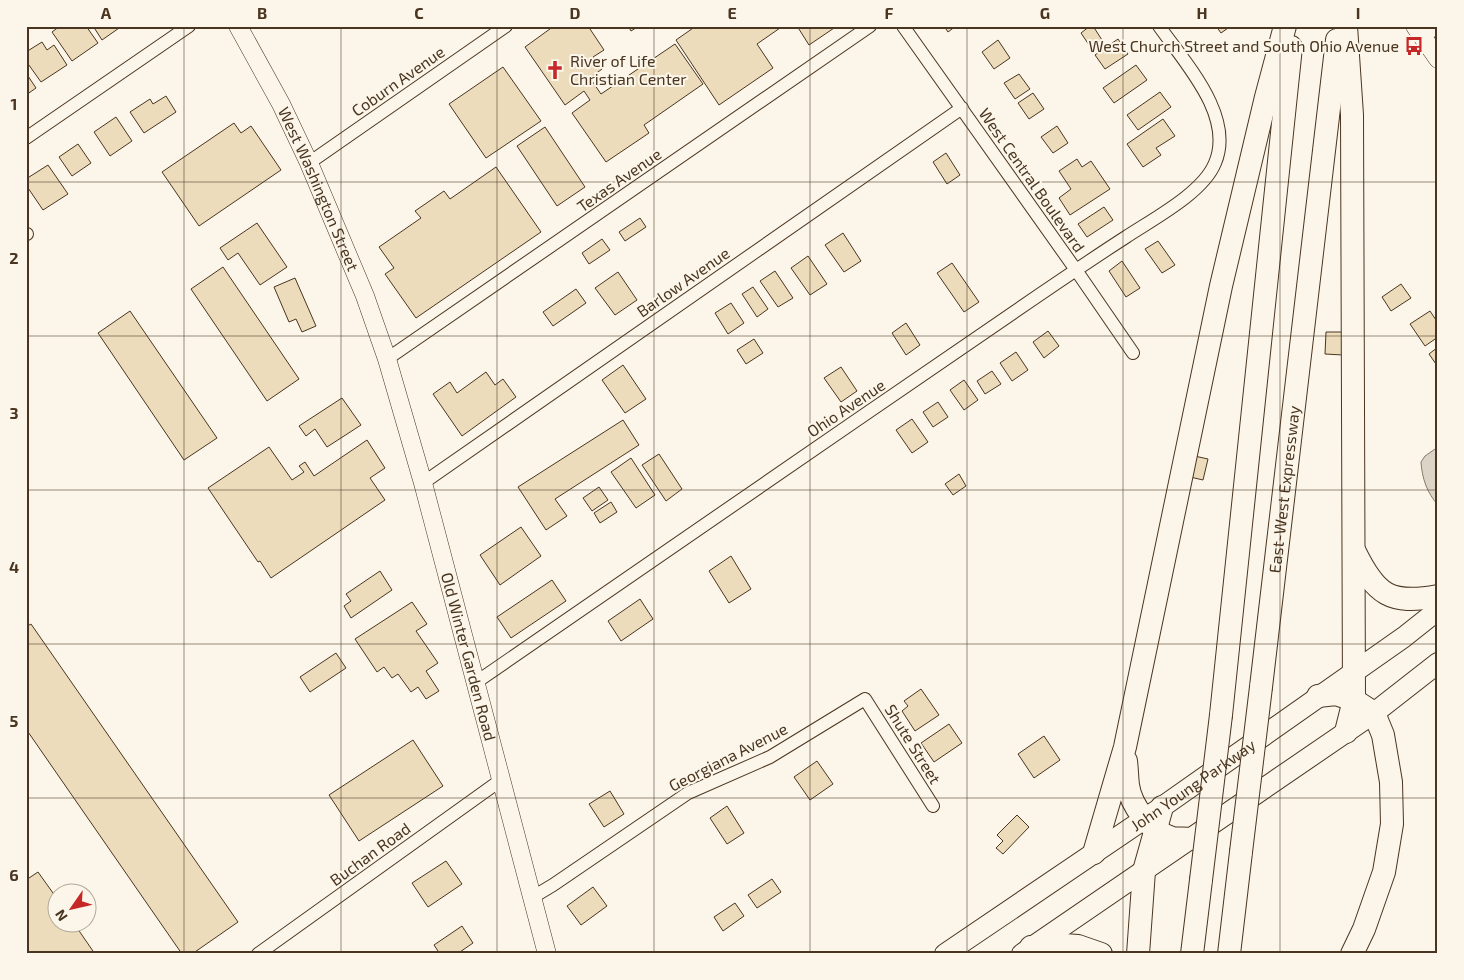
<svg xmlns="http://www.w3.org/2000/svg" width="1464" height="980" viewBox="0 0 1464 980" font-family="'Exo 2',sans-serif">
<style>
.water{fill:#dcd4c6;stroke:#887966}
.building{fill:#ecdcbc;stroke:#4a3520}
.lines{fill:none;stroke-linecap:round;stroke-linejoin:round}
.street-casing{stroke:#4a3520;stroke-width:14}
.secondary-casing{stroke:#4a3520;stroke-width:19}
.primary-casing{stroke:#4a3520;stroke-width:22}
.highway-casing{stroke:#4a3520;stroke-width:24}
.street{stroke:#fbf6e9;stroke-width:12}
.secondary{stroke:#fbf6e9;stroke-width:18}
.primary{stroke:#fbf6e9;stroke-width:20}
.highway{stroke:#fbf6e9;stroke-width:22}
.highway-bridge-casing{stroke:#4a3520;stroke-width:24;stroke-linecap:butt}
.highway-bridge{stroke:#fbf6e9;stroke-width:22}
.grid{fill:none;stroke:#4a3520;stroke-width:1;stroke-opacity:0.55}
.labels{text-anchor:middle;stroke-width:4;stroke-linejoin:round;paint-order:stroke}
.poi-label{font-size:16px;fill:#4a3520;stroke:#fbf6e9;text-anchor:end}
.street-label{font-size:16px;fill:#4a3520;stroke:#fbf6e9}
.neatline{fill:none;stroke:#4a3520;stroke-width:2}
.grid-label{font-size:16px;text-anchor:middle;font-weight:bold;fill:#4a3520}
</style>
<rect width="100%" height="100%" fill="#fbf6e9"/>
<path class="water" d="M1438 447V505C1427 493 1422 478 1421 462L1425 456Z"/>
<path class="building" d="M60 26H86L98 43 72 61 52 32Z
M93 26H122L102 40Z
M554 26H588L604 50 593 57 602 69 590 78 601 94 675 44 703 84 644 125 649 133 606 162 572 113 590 100 584 91 565 105 525 47Z
M628 26H639L631 31Z
M696 26H779L780 28 757 44 773 68 719 105 676 40Z
M797 26H837L809 45Z
M944 26H956L948 32Z
M1090 26H1093L1102 40 1091 48 1081 33Z
M1216 26H1231L1221 33Z
M1118 39 1128 54 1105 69 1095 55Z
M998 40 1010 58 994 69 982 52Z
M42 42 47 50 54 45 67 65 41 82 26 61V52Z
M1136 65 1147 80 1114 103 1103 88Z
M503 67 541 121 486 158 449 104Z
M26 73 36 88 26 95Z
M1019 74 1030 89 1015 99 1004 83Z
M1160 92 1171 107 1138 130 1127 115Z
M1033 93 1044 109 1029 119 1018 103Z
M166 96 176 112 144 133 130 112 150 99 153 104Z
M116 117 132 141 110 156 94 132Z
M1163 119 1175 136 1156 148 1161 155 1143 167 1127 144Z
M234 123 241 133 251 126 281 170 199 226 162 172Z
M1057 126 1068 143 1053 153 1041 137Z
M545 127 585 187 557 206 517 146Z
M78 144 91 163 72 176 59 157Z
M946 153 960 175 947 184 933 162Z
M1077 159 1082 167 1091 161 1110 189 1070 215 1059 198 1071 189 1059 171Z
M48 165 68 194 43 210 26 185V179Z
M496 167 541 232 416 318 385 274 394 268 379 247 421 218 415 211 444 191 450 199Z
M1104 207 1113 220 1087 237 1078 224Z
M640 218 646 227 625 241 619 232Z
M257 223 287 267 260 285 238 253 228 260 220 248Z
M843 233 861 261 844 272 825 245Z
M602 239 610 250 589 264 582 253Z
M1158 241 1175 265 1162 273 1145 249Z
M808 256 827 284 810 295 791 268Z
M1122 261 1140 288 1126 297 1109 271Z
M952 263 979 302 964 312 937 273Z
M223 267 299 379 267 401 191 289Z
M775 271 793 298 778 307 760 281Z
M618 272 637 300 615 315 595 288Z
M295 278 316 326 302 332 296 319 289 322 274 287Z
M1401 284 1411 298 1391 311 1382 297Z
M753 287 768 309 757 317 742 294Z
M576 289 586 303 553 326 543 312Z
M731 303 744 323 728 334 715 313Z
M130 311 217 438 184 460 98 333Z
M1430 311 1438 323V337L1425 346 1410 324Z
M906 323 920 345 906 355 892 333Z
M1048 331 1059 346 1044 358 1033 342Z
M1326 332H1344L1343 355 1325 354Z
M754 339 763 353 746 364 737 350Z
M1438 347V367L1429 354Z
M1016 352 1028 370 1012 381 1000 363Z
M623 365 646 399 625 413 602 380Z
M841 367 857 391 841 402 824 378Z
M992 371 1001 384 985 394 977 381Z
M486 372 495 385 503 379 516 397 462 436 433 394 450 382 457 393Z
M964 380 978 400 964 410 950 390Z
M342 398 361 425 327 447 315 429 306 436 299 426Z
M938 402 948 417 933 427 923 412Z
M912 419 928 442 912 453 896 430Z
M623 420 639 445 555 499 567 516 546 530 518 487Z
M367 440 385 468 370 478 385 500 271 578 260 561 258 562 208 488 269 447 292 480 304 472 299 466 305 462 314 476Z
M659 454 682 489 666 501 642 465Z
M1190 455 1208 459 1203 480 1186 476Z
M631 458 655 495 636 508 611 472Z
M959 474 966 486 953 495 945 484Z
M599 487 608 500 592 511 583 498Z
M611 502 617 512 600 523 594 513Z
M521 527 541 556 500 585 480 555Z
M731 556 751 589 729 603 709 571Z
M380 571 392 590 351 618 344 606 351 601 346 594Z
M552 580 566 601 511 638 497 617Z
M640 599 653 619 621 641 608 621Z
M412 602 427 624 416 631 438 663 426 671 439 691 426 699 418 687 411 692 398 674 392 678 384 667 377 672 355 639Z
M31 624 238 922 192 954H182L26 729V627Z
M336 653 346 668 310 692 300 677Z
M921 689 939 715 915 731 902 711 908 706 904 701Z
M949 724 962 743 934 762 921 743Z
M1044 736 1060 760 1034 778 1018 754Z
M413 740 443 786 359 841 329 795Z
M817 761 833 784 810 800 794 777Z
M610 791 624 814 604 827 589 804Z
M727 806 744 833 727 844 710 818Z
M1017 815 1029 827 1003 854 996 848 1003 841 997 835Z
M446 861 462 884 428 907 412 883Z
M38 872 58 900V922H73L95 954H26V880Z
M772 879 781 892 757 908 748 895Z
M593 887 607 906 581 925 567 906Z
M735 903 744 916 723 931 714 917Z
M462 926 473 943 457 954H440L434 945Z"/>
<g class="lines">
<g class="street-casing">
<path id="street" d="M903 26 1076 270 1133 353
M1423 37 1438 27
M26 138 189 26
M309 163 506 26
M26 234H27
M387 359 870 26
M423 483 962 108
M475 683C663 552 853 423 1042 293 1070 274 1098 255 1126 237 1153 219 1203 193 1215 163 1235 116 1185 63 1159 26
M533 897 553 885 688 793 770 757 865 699 933 806
M258 954 501 780"/>
</g>
<g class="secondary-casing">
<g id="secondary">
<path id="s1" d="M238 26 281 104 309 163 365 296 387 359 423 483 547 954"/>
<path d="M1415 26 1438 59"/>
</g>
</g>
<g class="primary-casing">
<g id="primary">
<path id="s2" d="M945 954 1162 807 1404 637 1438 610"/>
<path d="M1022 954 1374 713 1438 663"/>
</g>
</g>
<g class="highway-casing">
<g id="highway">
<path d="M1355 552C1376 595 1390 605 1438 596"/>
<path id="s3" d="M1261 687 1337 40"/>
<path d="M1318 696 1336 694 1354 700 1374 713 1383 735 1391 782 1392 824 1384 872 1364 929 1352 954"/>
<path d="M1221 715 1291 47"/>
<path d="M1346 732 1354 700 1352 115 1346 26"/>
<path d="M1126 761C1127 769 1127 777 1128 785 1131 806 1150 831 1172 838 1177 839 1185 838 1191 839"/>
<path d="M1094 853 1125 747 1221 286 1266 97 1285 26"/>
<path d="M1031 947 1064 945 1078 946 1101 954"/>
<path d="M1138 954 1144 871 1162 807"/>
<path d="M1192 954 1201 880"/>
<path d="M1229 954 1241 852"/>
</g>
</g>
<use href="#street" class="street"/>
<use href="#secondary" class="secondary"/>
<use href="#primary" class="primary"/>
<use href="#highway" class="highway"/>
<g class="highway-bridge-casing">
<path id="highway-bridge" d="M1241 852 1261 687
M1201 880 1221 715"/>
</g>
<use href="#highway-bridge" class="highway-bridge"/>
</g>
<path class="grid" d="M184 26V954M341 26V954M497 26V954M654 26V954M810 26V954M967 26V954M1123 26V954M1280 26V954M26 182H1438M26 336H1438M26 490H1438M26 644H1438M26 798H1438"/>
<defs>
<g id="bus-bare" transform="scale(1.5)"><path d="M-5-6H5V4H4V6H2V4H-2V6H-4V4H-5ZM-3.5-4V0h7V-4ZM-3.5 1.2v1.5H-2V1.2ZM2 1.2v1.5H3.5V1.2Z" fill="#c62828" stroke="#fbf6e9" stroke-width="2.5" paint-order="stroke"/></g>
<g id="church-bare" transform="scale(1.5)"><path d="M-1.2-6h2.4v3.5h3.3v2.4h-3.3V6h-2.4V-.1h-3.3v-2.4h3.3Z" fill="#c62828" stroke="#fbf6e9" stroke-width="2.5" paint-order="stroke"/></g>
</defs>
<g fill-rule="evenodd">
<use href="#bus-bare" x="1414" y="46"/>
<use href="#church-bare" x="555" y="70"/>
</g>
<g class="labels">
<g class="poi-label">
<text x="1399" y="52">West Church Street and South Ohio Avenue</text>
<text x="570" y="67" text-anchor="start">River of Life<tspan x="570" dy="18">Christian Center</tspan></text>
</g>
<g class="street-label">
<text transform="translate(398 81) rotate(-35)" y="6">Coburn Avenue</text>
<text transform="translate(619 180) rotate(-35)" y="6">Texas Avenue</text>
<text transform="translate(1032 180) rotate(55)" y="6">West Central Boulevard</text>
<text dy="6" stroke="none"><textPath href="#s1" startOffset="182">West Washington Street</textPath></text>
<text transform="translate(683 282) rotate(-35)" y="6">Barlow Avenue</text>
<text transform="translate(846 408) rotate(-34)" y="6">Ohio Avenue</text>
<text dy="6" stroke="none"><textPath href="#s3" startOffset="199">East-West Expressway</textPath></text>
<text dy="6" stroke="none"><textPath href="#s1" startOffset="674">Old Winter Garden Road</textPath></text>
<text transform="translate(913 744) rotate(58)" y="6">Shute Street</text>
<text transform="translate(728 757) rotate(-27)" y="6">Georgiana Avenue</text>
<text dy="6" stroke="none"><textPath href="#s2" startOffset="300">John Young Parkway</textPath></text>
<text transform="translate(370 854) rotate(-36)" y="6">Buchan Road</text>
</g>
</g>
<rect width="1464" height="980" fill="none" stroke="#fbf6e9" stroke-width="55"/>
<g transform="translate(72 908) rotate(236)"><circle r="24" fill="#fbf6e9" stroke="#b4a999"/>
<path d="M0-4L9 19L0 12L-9 19Z" fill="#c62828"/>
<text y="-8" font-size="14" font-weight="bold" text-anchor="middle" fill="#4a3520">N</text>
</g>
<rect x="28" y="28" width="1408" height="924" class="neatline"/>
<g class="grid-label">
<text x="106" y="19">A</text>
<text x="262" y="19">B</text>
<text x="419" y="19">C</text>
<text x="575" y="19">D</text>
<text x="732" y="19">E</text>
<text x="889" y="19">F</text>
<text x="1045" y="19">G</text>
<text x="1202" y="19">H</text>
<text x="1358" y="19">I</text>
<text x="14" y="110">1</text>
<text x="14" y="264">2</text>
<text x="14" y="419">3</text>
<text x="14" y="573">4</text>
<text x="14" y="727">5</text>
<text x="14" y="881">6</text>
</g>
</svg>
